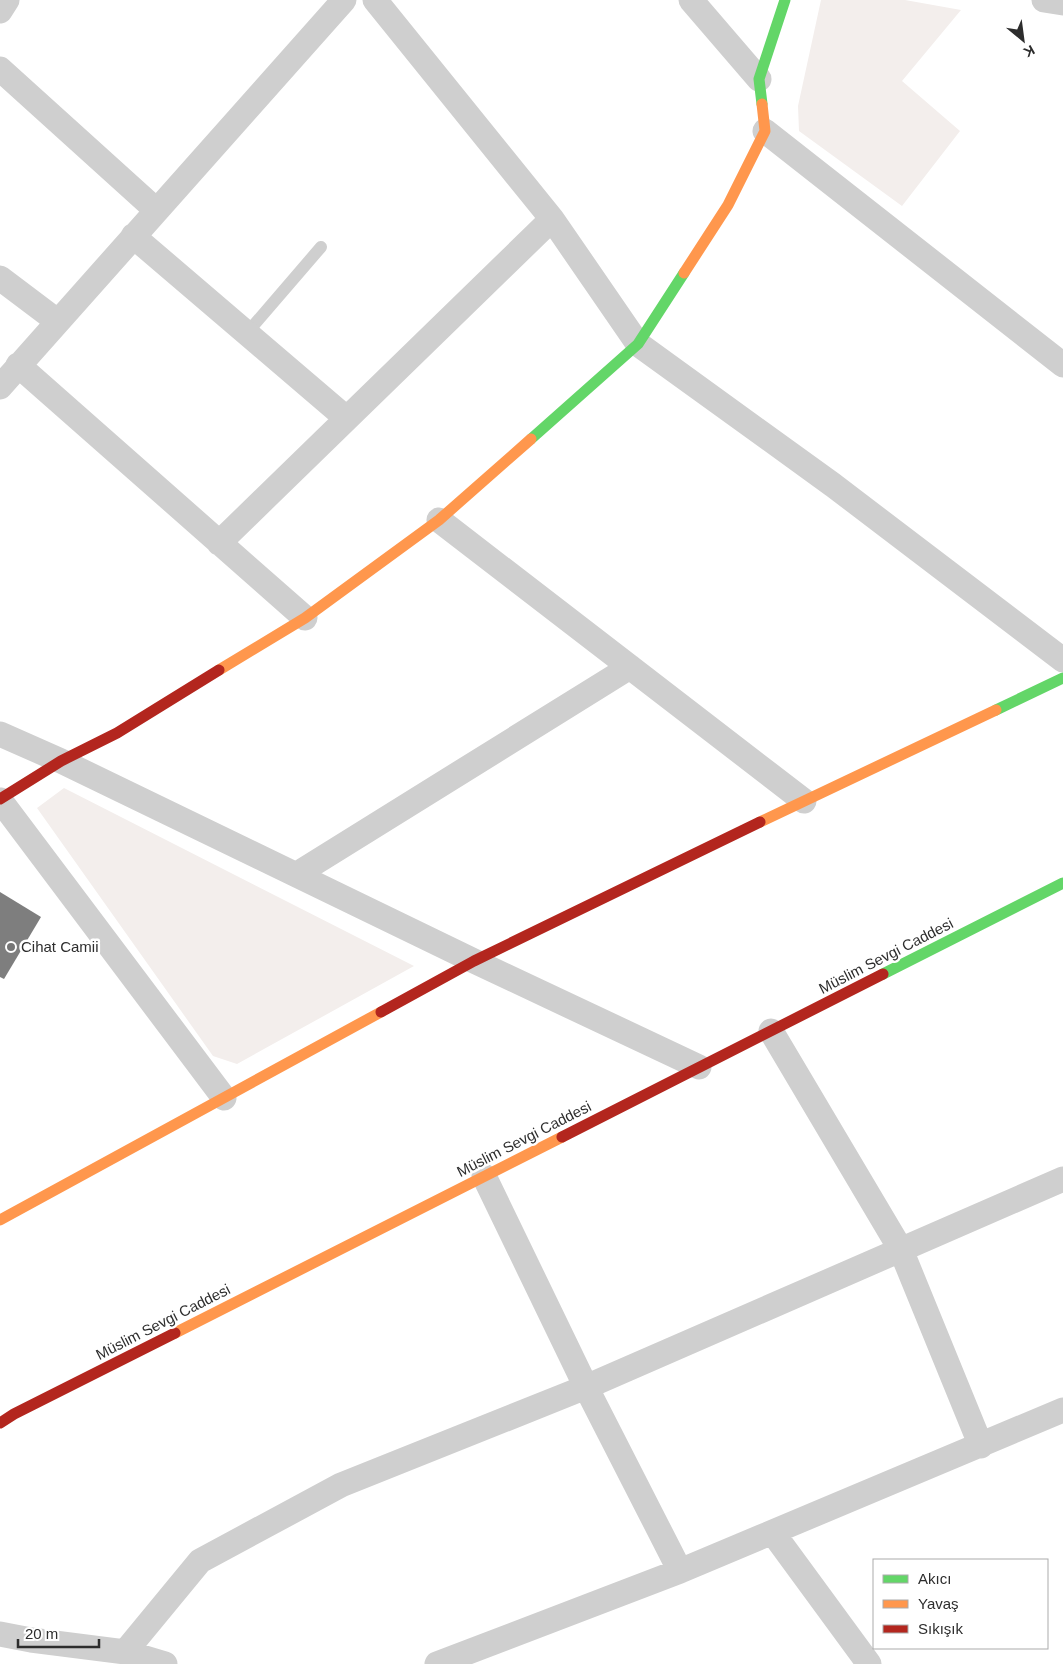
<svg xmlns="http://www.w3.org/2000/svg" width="1063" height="1664" viewBox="0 0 1063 1664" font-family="Helvetica,sans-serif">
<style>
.green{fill:#f3eeec}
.building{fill:#7e7e7e}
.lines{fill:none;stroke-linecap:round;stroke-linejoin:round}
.lane{stroke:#cfcfcf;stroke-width:12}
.street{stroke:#cfcfcf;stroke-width:25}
.fast{stroke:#63d668;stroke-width:11}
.slow{stroke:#ff974d;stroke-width:11}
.jam{stroke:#b3261e;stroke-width:11}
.poi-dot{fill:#767676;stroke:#fff;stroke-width:2}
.labels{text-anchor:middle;stroke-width:5;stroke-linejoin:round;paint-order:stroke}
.poi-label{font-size:15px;fill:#2d2d2d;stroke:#fff;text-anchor:start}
.street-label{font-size:15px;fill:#2d2d2d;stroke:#fff}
</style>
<rect width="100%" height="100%" fill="#fff"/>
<path class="green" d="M821 0H905L961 10 902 81 960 131 902 206 799 131 798 106Z
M64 788 414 966 237 1064 213 1056 37 808Z"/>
<path class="building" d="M0 892 41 917 4 979 0 977Z"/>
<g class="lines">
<path class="lane" d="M247 333 321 247"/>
<path class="street" d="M375 0 552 219 638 344 833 485 1063 660
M691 0 759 79
M1044 0 1063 3
M0 11 7 0
M0 69 156 210
M765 131 1063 365
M133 236 346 418
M0 278 57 321
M18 365 305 618
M0 387 344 0
M439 520 804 801
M219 543 552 219
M0 734 61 761 474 961 699 1067
M0 800 224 1098
M297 874 630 667
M771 1031 901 1250 981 1446
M484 1176 586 1387 680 1571
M773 1533 869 1664
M0 1634 31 1640 125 1652 165 1664
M125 1652 200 1561 341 1485 586 1387 1063 1179
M437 1664 680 1571 1063 1410"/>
<path class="fast" d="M762 104 759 79 785 0
M531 439 638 344 684 273
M996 710 1063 678
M883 974 1063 883"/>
<path class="slow" d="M684 273 728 205 765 131 762 104
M219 670 305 618 439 520 531 439
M760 822 996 710
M0 1220 381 1012
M175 1333 562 1137"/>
<path class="jam" d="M0 799 61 761 117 733 219 670
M381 1012 474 961 760 822
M562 1137 883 974
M0 1423 14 1414 175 1333"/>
</g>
<circle class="poi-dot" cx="11" cy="947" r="5"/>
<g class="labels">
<g class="poi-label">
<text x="21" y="952">Cihat Camii</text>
</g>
<g class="street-label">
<text transform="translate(886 956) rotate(-27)" y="5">Müslim Sevgi Caddesi</text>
<text transform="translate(524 1139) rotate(-27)" y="5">Müslim Sevgi Caddesi</text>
<text transform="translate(163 1322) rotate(-27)" y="5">Müslim Sevgi Caddesi</text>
</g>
</g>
<rect x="873" y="1559" width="175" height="90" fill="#ffffff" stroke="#ababab"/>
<rect x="883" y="1575" width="25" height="8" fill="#63d668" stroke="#ababab"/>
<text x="918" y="1584" font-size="15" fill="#2d2d2d">Akıcı</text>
<rect x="883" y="1600" width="25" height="8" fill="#ff974d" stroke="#ababab"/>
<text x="918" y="1609" font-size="15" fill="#2d2d2d">Yavaş</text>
<rect x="883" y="1625" width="25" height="8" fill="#b3261e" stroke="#ababab"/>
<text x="918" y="1634" font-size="15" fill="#2d2d2d">Sıkışık</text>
<g transform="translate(1023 40) rotate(151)" stroke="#ffffff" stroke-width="4" paint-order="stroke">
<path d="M0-4L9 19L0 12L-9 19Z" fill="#2d2d2d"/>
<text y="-8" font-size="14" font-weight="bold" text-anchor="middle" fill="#2d2d2d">K</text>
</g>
<path d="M18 1639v8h81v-8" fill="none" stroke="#2d2d2d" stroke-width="2.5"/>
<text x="25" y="1639" font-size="15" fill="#2d2d2d" stroke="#ffffff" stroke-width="4" paint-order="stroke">20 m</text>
</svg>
